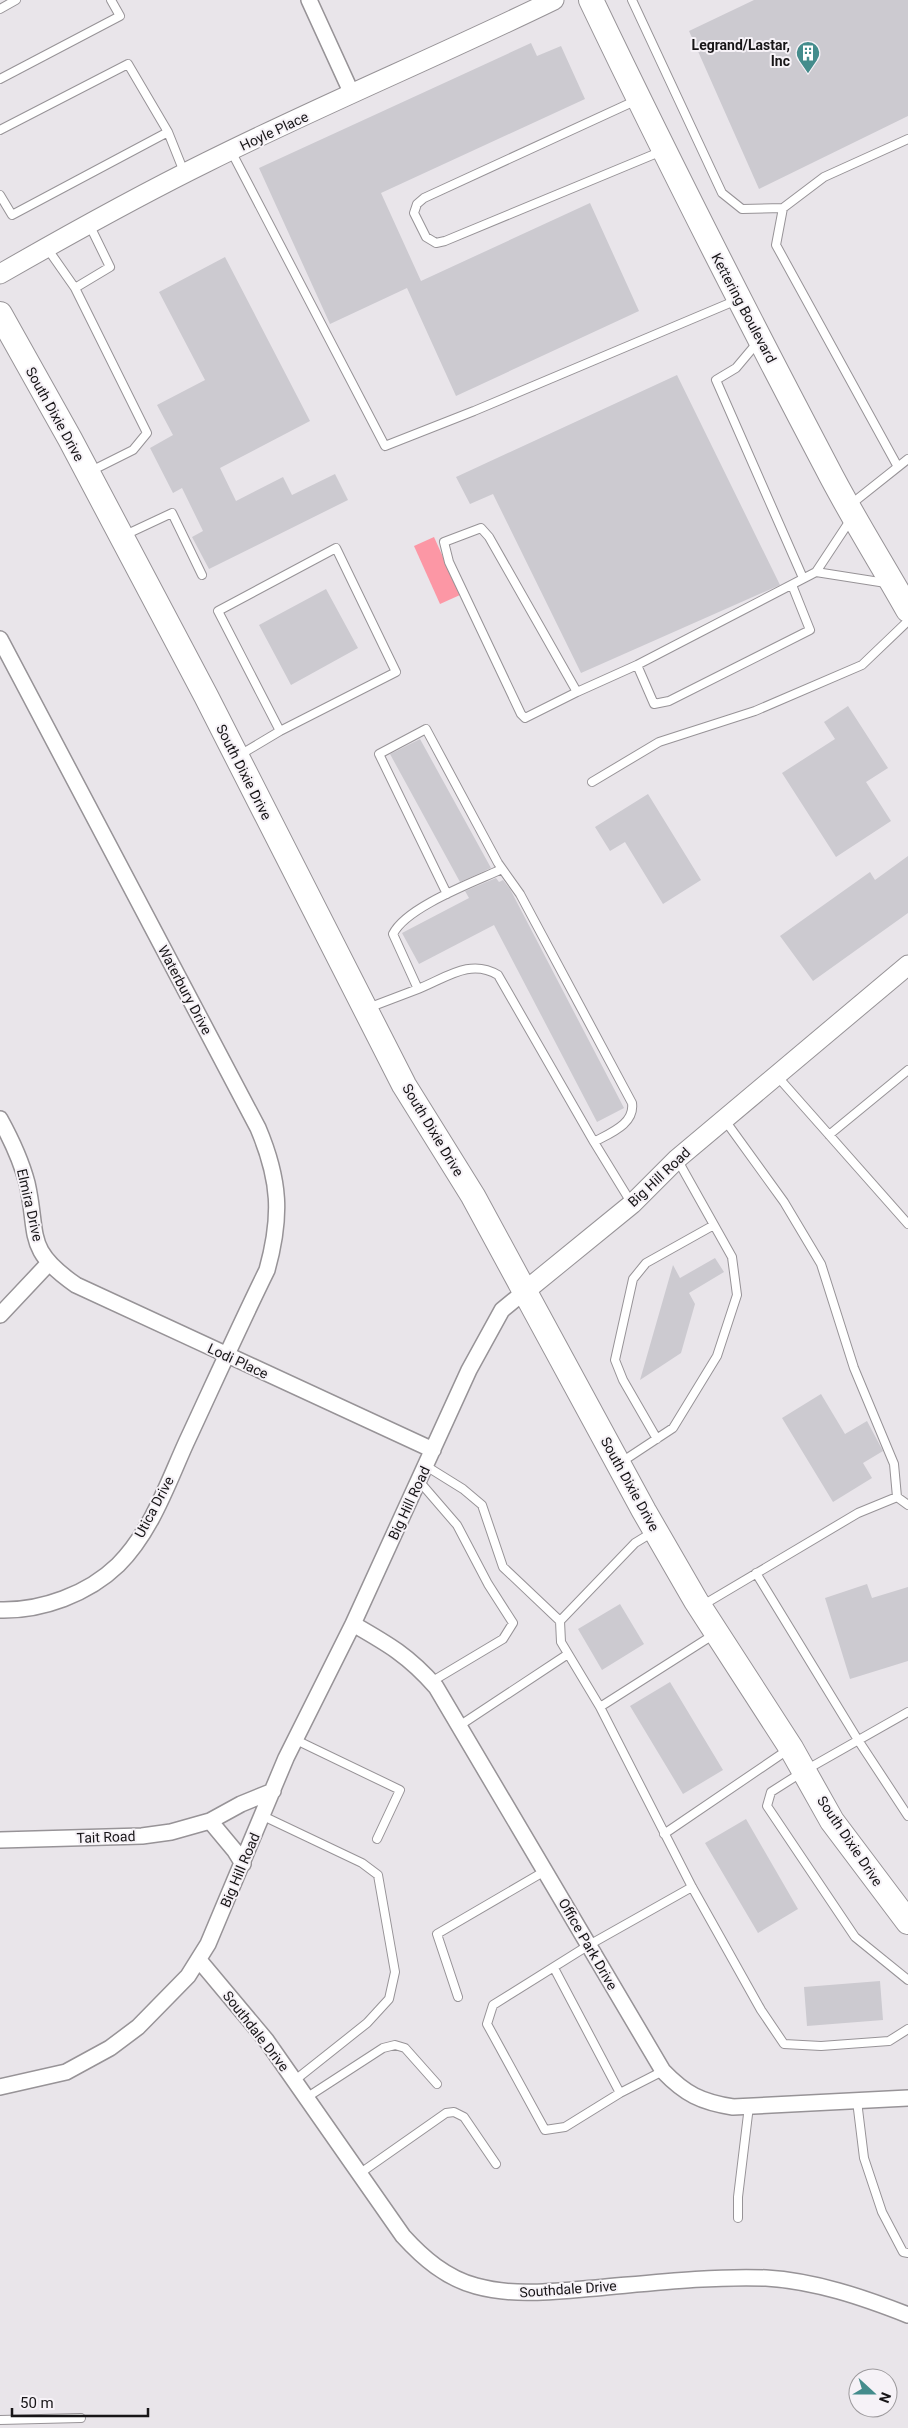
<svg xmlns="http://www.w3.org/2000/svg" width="908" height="2428" viewBox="0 0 908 2428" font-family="Roboto,sans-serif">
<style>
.green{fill:#fc97a5}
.building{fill:#cccad0}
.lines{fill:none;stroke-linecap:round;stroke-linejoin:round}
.service-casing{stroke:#979397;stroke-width:10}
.minor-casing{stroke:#979397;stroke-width:18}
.tertiary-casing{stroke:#979397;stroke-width:21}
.primary-casing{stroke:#979397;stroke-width:26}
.service{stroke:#fff;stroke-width:8}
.minor{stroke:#fff;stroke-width:15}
.tertiary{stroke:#fff;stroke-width:19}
.primary{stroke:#fff;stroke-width:24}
.labels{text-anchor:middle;stroke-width:4;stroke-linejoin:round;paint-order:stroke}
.poi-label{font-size:14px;font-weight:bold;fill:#171517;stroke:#f6f2f7;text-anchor:end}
.street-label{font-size:14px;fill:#171517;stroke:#f6f2f7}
</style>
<rect width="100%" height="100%" fill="#e9e5ea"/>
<path class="green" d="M434 537 460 595 440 604 414 546Z"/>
<path class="building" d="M754 0H908V116L759 189 689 31Z
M531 43 537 56 561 46 585 99 381 193 421 281 590 203 639 311 456 396 407 288 330 324 259 168Z
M225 257 310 421 220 468 236 501 283 477 292 495 335 474 348 500 209 569 192 537 203 531 182 488 173 493 150 448 173 435 157 405 205 380 159 292Z
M677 375 780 585 581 673 493 494 470 504 456 477Z
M326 589 358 648 291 685 259 625Z
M848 706 888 768 866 782 891 821 836 857 782 773 835 739 824 722Z
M420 739 491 868 460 882 390 754Z
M648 794 701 880 663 904 625 842 610 851 595 827Z
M908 856V913L813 981 780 936 870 872 875 880Z
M496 878 499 882 503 880 510 889 624 1108 597 1122 494 925 419 964 402 933 469 898 465 891Z
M715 1258 724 1272 689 1293 695 1304 681 1353 640 1380 673 1265 680 1278Z
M821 1394 845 1434 867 1421 883 1451 863 1463 872 1478 833 1502 782 1418Z
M867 1584 872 1598 908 1587V1661L850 1679 825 1598Z
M620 1604 644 1644 602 1670 578 1629Z
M670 1682 723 1770 683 1794 630 1706Z
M746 1819 798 1909 758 1933 705 1843Z
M880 1981 883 2020 807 2026 804 1987Z"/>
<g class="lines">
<g class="service-casing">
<path id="service" d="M632 0 722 193 742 209 783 208
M0 9 16 0
M0 79 120 16 111 0
M637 100 424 198 417 204 414 213 426 237 436 243 445 241 662 151
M0 130 128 64 168 132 12 215 0 195
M168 132 184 172
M231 151 385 446 474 411 737 300
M89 224 110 267 75 288 147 433 133 450 89 472
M47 248 75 288
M757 343 736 368 716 380 803 578
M898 467 776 245 783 208 824 177 908 139
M850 505 908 459
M851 519 816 572 886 583
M125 535 172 513 202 575
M637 665 654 704 669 701 810 630 792 585
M577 692 525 718 521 714 449 562 444 542 481 528 489 537 577 692 637 665 816 572
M238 756 280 731 218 611 336 548 396 672 280 731
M592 782 659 742 755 711 862 665 908 621
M447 894 379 754 426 729 498 863 520 894 632 1103C635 1124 610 1133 594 1142
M418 989C446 978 470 958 498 975L594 1142 632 1204
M368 1008 418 989 393 934C406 907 474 882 502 869
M777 1076 908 1224
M724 1119 784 1202 821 1264 854 1368 894 1464 897 1497
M829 1135 908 1070
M657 1439 623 1380 615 1360 633 1279 646 1263 714 1225
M620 1463 673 1428 717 1356 737 1295 732 1257 677 1159
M426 1466 463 1489 482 1505 503 1567 560 1621
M419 1481 457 1525 488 1584 513 1623 503 1639 431 1682
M653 1532 635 1543 560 1621 561 1642 600 1707 692 1887 761 2010 784 2044 821 2046 889 2041 908 2029
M756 1573 858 1740 908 1816
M703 1605 858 1513 897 1497 908 1505
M600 1707 713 1635
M908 1712 804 1771 771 1792 767 1806 855 1937 908 1980
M459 1726 568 1654
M296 1740 400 1790 377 1839
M263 1816 362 1863 378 1875 395 1972 389 1999 367 2023 294 2081
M664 1834 789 1749
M554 1968 620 2093
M458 1997 437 1934 545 1871
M663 2071 620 2093 565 2127 545 2130 487 2024 493 2005 589 1945 692 1887
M306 2098 383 2048 395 2045 405 2048 437 2084
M857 2101 864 2158 882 2212 903 2252 908 2253
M359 2174 446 2113 454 2112 464 2117 496 2164
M738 2218V2197L749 2106
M0 2420 81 2418"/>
</g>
<g class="minor-casing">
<path id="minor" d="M309 0 352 94
M0 639 258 1128C280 1180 282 1216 267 1270 239 1327 213 1385 186 1443 167 1485 151 1532 118 1565 88 1594 42 1611 0 1610
M0 1119C11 1139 21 1160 27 1183 39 1236 24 1249 76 1285L433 1450
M0 1315 49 1263
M353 1624C388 1644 409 1656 436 1687L663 2071C685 2094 701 2102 733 2107L908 2098
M210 1821 235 1851 243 1864
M0 1840 142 1836 171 1832 210 1821 241 1804 273 1791
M199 1960 266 2040 403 2236C423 2258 446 2278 476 2286 516 2297 556 2291 596 2288 652 2283 710 2276 766 2278 815 2281 862 2297 908 2315
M0 2087 66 2072 110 2048 138 2027 188 1976 208 1944 286 1758 353 1624 469 1370 502 1310 524 1292"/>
</g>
<g class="tertiary-casing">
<path id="tertiary" d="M0 274C68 235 136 197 207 162 321 105 439 56 554 0
M524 1292 632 1204 677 1159 908 965"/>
</g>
<g class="primary-casing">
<path id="primary" d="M591 0C666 157 745 312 826 466 851 515 881 562 908 610
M0 314 70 439 206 696 404 1085 473 1196 644 1511 696 1601 791 1748 832 1821 908 1922"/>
</g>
<use href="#service" class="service"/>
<use href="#minor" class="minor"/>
<use href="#tertiary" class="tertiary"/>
<use href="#primary" class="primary"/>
</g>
<defs>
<g id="building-pin" transform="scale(1.25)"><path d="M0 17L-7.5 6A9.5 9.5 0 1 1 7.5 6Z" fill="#448c8c" stroke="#f6f2f7"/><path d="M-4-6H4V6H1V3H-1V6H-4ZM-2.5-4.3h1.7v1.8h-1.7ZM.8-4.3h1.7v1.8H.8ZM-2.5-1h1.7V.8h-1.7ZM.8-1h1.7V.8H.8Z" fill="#fff"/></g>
</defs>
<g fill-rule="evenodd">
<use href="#building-pin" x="808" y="53"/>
</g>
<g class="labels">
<g class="poi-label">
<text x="790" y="50">Legrand/Lastar,<tspan x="790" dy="16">Inc</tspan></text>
</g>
<g class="street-label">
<text transform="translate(274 131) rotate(-25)" y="5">Hoyle Place</text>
<text transform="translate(744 308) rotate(62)" y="5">Kettering Boulevard</text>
<text transform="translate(55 414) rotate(61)" y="5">South Dixie Drive</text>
<text transform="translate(244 772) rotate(63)" y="5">South Dixie Drive</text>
<text transform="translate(185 990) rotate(62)" y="5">Waterbury Drive</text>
<text transform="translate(433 1130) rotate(59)" y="5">South Dixie Drive</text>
<text transform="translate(659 1177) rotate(-43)" y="5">Big Hill Road</text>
<text transform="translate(30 1205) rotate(77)" y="5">Elmira Drive</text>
<text transform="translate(238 1361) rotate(25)" y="5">Lodi Place</text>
<text transform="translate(630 1484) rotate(61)" y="5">South Dixie Drive</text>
<text transform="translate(409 1503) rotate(-65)" y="5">Big Hill Road</text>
<text transform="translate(154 1507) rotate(-62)" y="5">Utica Drive</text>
<text transform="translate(106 1837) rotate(-2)" y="5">Tait Road</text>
<text transform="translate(850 1841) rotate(56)" y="5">South Dixie Drive</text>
<text transform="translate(240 1870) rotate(-67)" y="5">Big Hill Road</text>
<text transform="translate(588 1944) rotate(60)" y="5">Office Park Drive</text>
<text transform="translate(256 2031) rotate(52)" y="5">Southdale Drive</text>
<text transform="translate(568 2289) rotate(-4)" y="5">Southdale Drive</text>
</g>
</g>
<g transform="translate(873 2393) rotate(111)"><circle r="24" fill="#f6f2f7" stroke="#9d9a9d"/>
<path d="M0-4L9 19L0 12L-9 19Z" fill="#448c8c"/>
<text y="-8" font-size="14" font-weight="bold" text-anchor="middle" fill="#171517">N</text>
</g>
<path d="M12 2408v8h136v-8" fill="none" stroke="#171517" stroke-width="2.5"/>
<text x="20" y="2408" font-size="15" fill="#171517" stroke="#f6f2f7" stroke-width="4" paint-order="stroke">50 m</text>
</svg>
